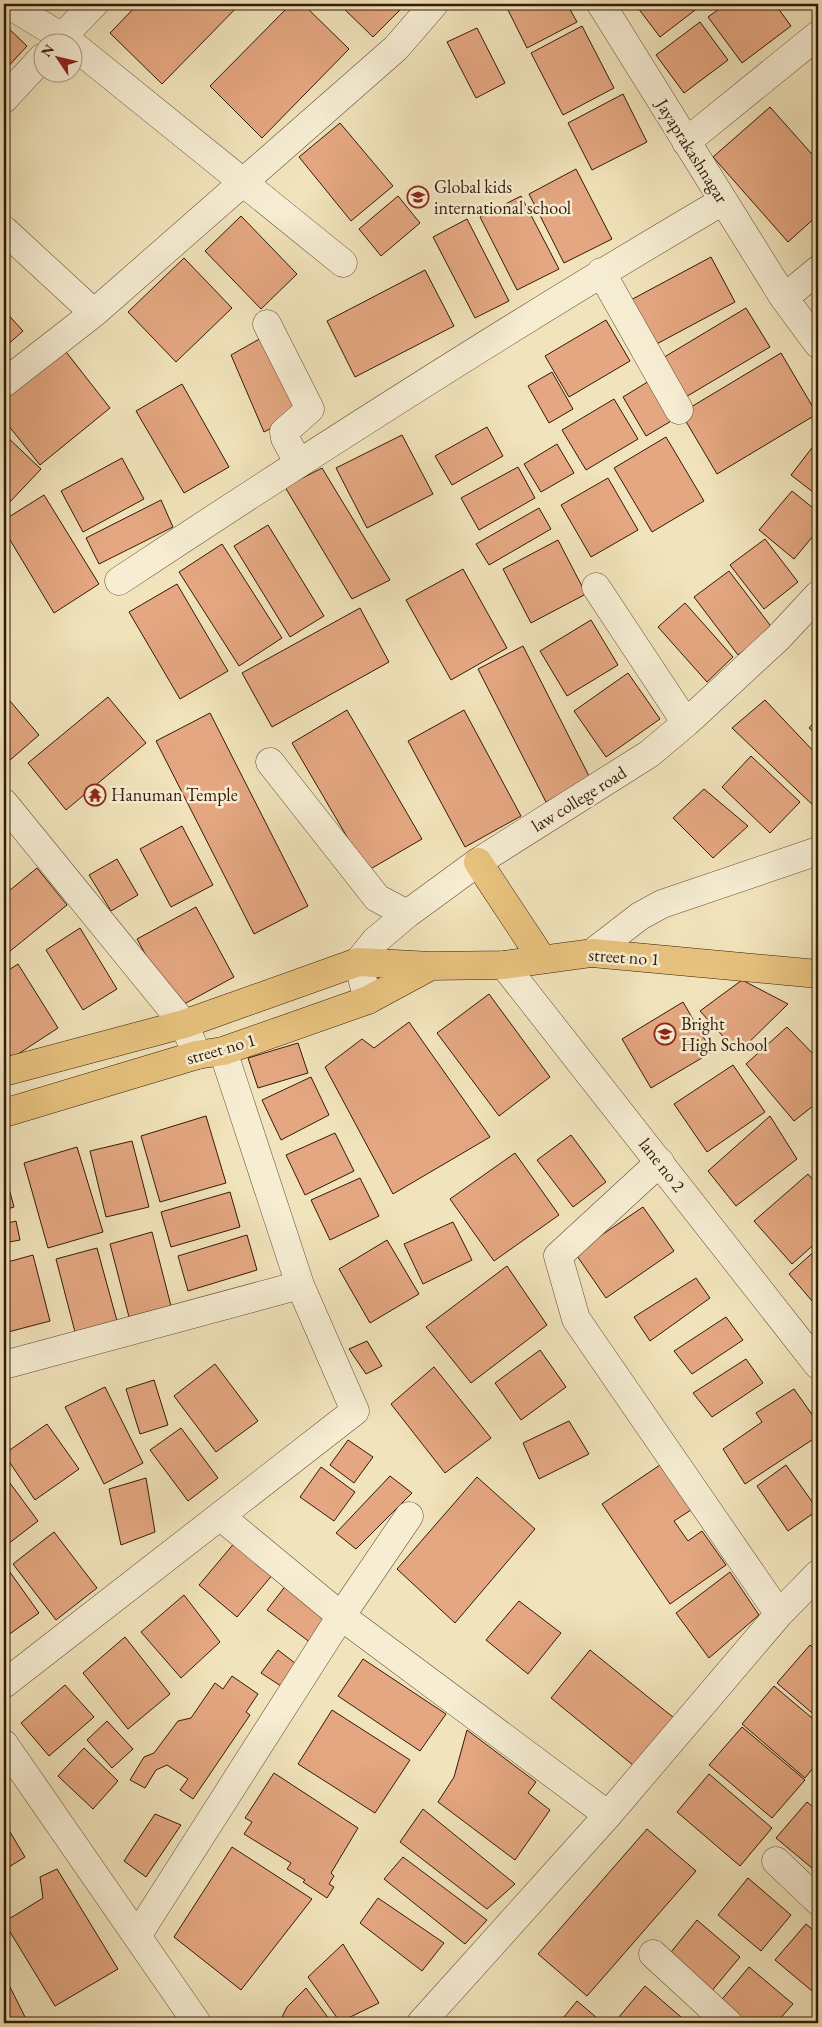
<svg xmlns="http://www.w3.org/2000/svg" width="822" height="2027" viewBox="0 0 822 2027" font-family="'EB Garamond',serif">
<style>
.building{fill:#e4a781;stroke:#341a07}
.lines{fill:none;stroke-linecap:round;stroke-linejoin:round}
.minor-casing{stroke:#634c34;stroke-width:29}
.major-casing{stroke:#341a07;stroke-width:29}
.minor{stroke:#f6edd3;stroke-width:28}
.major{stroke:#e8c27e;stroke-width:28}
.labels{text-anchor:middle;stroke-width:5;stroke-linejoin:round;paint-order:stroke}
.street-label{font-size:18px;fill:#341a07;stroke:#f6edd3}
.poi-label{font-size:18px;fill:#341a07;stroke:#f6edd3;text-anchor:start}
</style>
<rect width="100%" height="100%" fill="#f1e3bb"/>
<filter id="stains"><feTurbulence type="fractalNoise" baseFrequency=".004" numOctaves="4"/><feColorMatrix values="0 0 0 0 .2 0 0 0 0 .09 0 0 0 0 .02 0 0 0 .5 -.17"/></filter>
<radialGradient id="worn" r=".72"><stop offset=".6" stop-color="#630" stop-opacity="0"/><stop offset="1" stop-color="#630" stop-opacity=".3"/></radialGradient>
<path class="building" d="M138 4H240L162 84 110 33Z
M291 4H303L349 49 262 138 210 86Z
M339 4H406L373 37Z
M505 4H567L577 22 527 48Z
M635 4H703L660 37Z
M726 4H775L791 26 742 63 708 17Z
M700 22 728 60 684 93 656 55Z
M4 24 27 46 4 71Z
M582 26 614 88 563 115 531 53Z
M477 28 505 83 476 98 447 42Z
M623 94 647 142 592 170 568 123Z
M770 107 818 161V215L788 242 713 157Z
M340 123 393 186 351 221 299 157Z
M576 169 612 239 564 263 529 194Z
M398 196 420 223 381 256 359 229Z
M521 196 559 269 517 290 480 217Z
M241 216 297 274 261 309 205 251Z
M467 219 509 301 475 318 433 237Z
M711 257 735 302 651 347 627 302Z
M184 258 232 308 176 362 128 312Z
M425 270 454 326 355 377 327 321Z
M746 308 770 347 679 401 656 362Z
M4 310 23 331 4 348Z
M606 320 630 361 569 397 545 356Z
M263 337 300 413 264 432 231 355Z
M63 348 110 408 40 465 4 420V396Z
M781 353 817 414 717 474 681 413Z
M552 372 573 409 549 423 528 386Z
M654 378 678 417 646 436 623 397Z
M182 384 229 467 184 493 136 411Z
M614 399 638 439 586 470 562 430Z
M487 427 503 456 452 485 435 456Z
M4 434 41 469 8 504 4 500Z
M402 435 433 494 367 528 336 468Z
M666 437 704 501 652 532 614 468Z
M818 440V496L791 475Z
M557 444 574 473 541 492 524 464Z
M122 458 144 499 83 532 61 491Z
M518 467 535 498 479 530 461 498Z
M322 468 390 580 352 599 285 487Z
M608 478 638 530 591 557 561 505Z
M792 491 818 512V530L794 559 759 530Z
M44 495 99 584 54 613 4 530V520Z
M161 500 173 527 99 564 86 538Z
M539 508 551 529 489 565 476 544Z
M268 525 324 616 290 637 234 546Z
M765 539 798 582 764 609 730 565Z
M558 540 586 594 531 623 503 569Z
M222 544 282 638 239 666 179 572Z
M463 569 507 648 451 680 406 600Z
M729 571 773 629 738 655 694 597Z
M177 584 228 671 180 699 129 612Z
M685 603 733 657 707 682 658 627Z
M360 608 389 662 272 727 242 673Z
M591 620 618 665 567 696 540 651Z
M523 646 591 780 546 802 478 669Z
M628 673 660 719 606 757 574 711Z
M4 694 39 735 9 761 4 755Z
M108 697 146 743 66 810 28 763Z
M765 700 818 756V810L732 728Z
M347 710 422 839 367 871 292 743Z
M464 710 521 816 465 847 408 741Z
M210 713 308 906 254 934 156 741Z
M818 718V736L809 728Z
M751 756 800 802 770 833 722 787Z
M704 789 748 826 713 858 673 818Z
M182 826 213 885 171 907 140 849Z
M117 859 138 895 111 911 89 875Z
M37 868 67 905 4 956V895Z
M196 907 234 977 175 1009 137 939Z
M80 928 117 989 83 1010 46 950Z
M18 964 58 1028 12 1058 4 1045V973Z
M742 980 788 1004 738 1053 700 1011Z
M489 994 550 1077 499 1116 437 1033Z
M683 1002 712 1052 651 1088 622 1039Z
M409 1022 490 1137 393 1194 325 1067 362 1039 374 1048Z
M787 1027 818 1059V1102L794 1121 746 1064Z
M298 1043 308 1073 258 1088 248 1058Z
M733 1065 765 1112 707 1152 674 1104Z
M311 1077 329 1115 281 1140 262 1100Z
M206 1116 226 1183 160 1202 141 1136Z
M770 1116 797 1159 736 1206 708 1171Z
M335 1133 354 1171 305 1195 286 1155Z
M571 1135 606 1182 573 1207 537 1160Z
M132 1141 149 1207 106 1217 90 1151Z
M77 1147 103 1232 48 1248 24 1163Z
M515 1153 559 1215 494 1261 450 1199Z
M4 1170 14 1207 4 1210Z
M808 1174 818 1186V1241L792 1264 754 1221Z
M360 1178 379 1216 330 1240 311 1200Z
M230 1192 240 1227 171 1247 161 1212Z
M643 1207 674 1251 606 1298 575 1253Z
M16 1221 20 1240 4 1243V1224Z
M453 1222 472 1260 423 1284 404 1244Z
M152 1232 171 1306 129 1317 110 1244Z
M247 1235 257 1270 188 1291 178 1256Z
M387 1240 419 1294 370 1323 339 1269Z
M97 1248 117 1321 75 1332 56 1259Z
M818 1248V1308L789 1274Z
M33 1255 50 1321 8 1332 4 1317V1263Z
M507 1266 547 1325 471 1383 426 1327Z
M696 1278 710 1298 650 1341 634 1317Z
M726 1317 743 1340 692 1374 674 1351Z
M367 1341 382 1366 366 1374 349 1349Z
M540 1350 566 1387 521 1420 495 1383Z
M746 1359 763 1383 712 1417 693 1393Z
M215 1364 258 1421 216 1452 174 1396Z
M434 1367 491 1438 445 1473 391 1404Z
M154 1380 168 1425 140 1434 126 1389Z
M105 1387 143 1463 104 1484 65 1407Z
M794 1389 818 1423V1436L745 1484 723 1449 762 1422 756 1413Z
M569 1421 589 1454 539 1479 523 1443Z
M47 1424 79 1469 35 1500 4 1454Z
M181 1428 218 1478 188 1501 150 1450Z
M348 1440 373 1457 354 1483 330 1465Z
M660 1465 691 1510 674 1521 688 1541 702 1531 726 1565 670 1604 602 1504Z
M786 1465 818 1510 788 1531 757 1486Z
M321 1467 355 1492 334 1521 300 1497Z
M4 1475 38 1521 4 1547Z
M390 1476 412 1493 356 1549 336 1533Z
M477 1477 535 1529 455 1623 397 1569Z
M146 1478 155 1532 121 1545 109 1489Z
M54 1532 97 1588 56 1620 13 1564Z
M236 1541 274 1573 237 1617 199 1585Z
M7 1568 39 1613 4 1638V1570Z
M730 1572 759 1615 709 1658 676 1613Z
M290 1580 331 1610 311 1643 267 1610Z
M184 1595 220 1642 181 1678 141 1632Z
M519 1601 561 1633 528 1674 486 1640Z
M125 1637 170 1694 128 1729 83 1673Z
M810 1645 818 1652V1718L777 1683Z
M278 1650 300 1667 284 1688 261 1673Z
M590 1650 679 1722 639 1770 551 1698Z
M363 1659 446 1714 420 1751 338 1696Z
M232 1676 258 1694 246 1712 250 1715 193 1799 180 1790 188 1779 167 1765 156 1770 145 1788 130 1780 144 1757 154 1753 178 1721 191 1718 215 1683 223 1689Z
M65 1685 94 1717 49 1756 21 1723Z
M774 1686 818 1723V1762L805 1778 742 1724Z
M332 1710 410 1760 375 1813 298 1764Z
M107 1721 133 1749 112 1768 87 1740Z
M742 1727 805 1780 772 1818 709 1765Z
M467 1730 536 1782 528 1793 550 1810 515 1860 438 1802 454 1777Z
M84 1748 118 1781 93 1809 58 1776Z
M274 1773 358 1828 331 1873 334 1876 329 1884 334 1887 327 1898 303 1882 305 1880 287 1869 291 1863 244 1834 252 1822 245 1818Z
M709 1774 772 1828 740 1866 677 1812Z
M807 1802 818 1811V1873L776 1838Z
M423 1809 515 1884 487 1909 400 1842Z
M155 1814 181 1825 146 1877 124 1861Z
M4 1822 25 1857 4 1870Z
M647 1829 696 1871 587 1996 538 1954Z
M232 1847 312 1899 241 1990 174 1937Z
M403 1857 487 1920 465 1944 384 1879Z
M57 1869 118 1969 55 2006 4 1922 43 1898 40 1877Z
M748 1878 791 1915 761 1951 718 1915Z
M378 1898 444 1943 422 1971 360 1923Z
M697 1920 740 1957 710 1993 667 1957Z
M806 1924 818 1934V1996L775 1960Z
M343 1944 379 2003 340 2022 308 1977Z
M749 1967 793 2004 776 2023H741L718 2004Z
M4 1975 28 2023H4Z
M645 1986 688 2023H614Z
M306 1988 332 2023H279L287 2007Z
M577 2001 603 2023H559Z"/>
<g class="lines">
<g class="minor-casing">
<path id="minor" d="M8 4 70 42
M601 4 784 298 818 344
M57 42 94 4
M72 44 343 263
M4 99 42 58
M686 142 818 35
M4 230 94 313
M601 272 679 410
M784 298 818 270
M267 324 310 409 284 432 285 438 298 462
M4 383 94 313 396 48 434 4
M119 581C317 450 518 321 723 201
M596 587 686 723
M270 762 377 898 407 914
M4 803 184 1024 197 1055
M592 953 640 916 662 904 818 851
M504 965 818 1365
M368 1000 358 962 375 941 407 914 478 862 649 754 686 723 778 638 818 595
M660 1162 558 1256 576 1319 779 1614
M4 1365 300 1285
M220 1516 341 1616 608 1815
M4 1684 355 1411 300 1285 223 1051
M4 1744 197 2023
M776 1861 818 1901
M137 1936 341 1616 409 1516
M653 1954 728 2023
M421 2023 608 1815 779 1614 818 1574"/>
</g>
<g class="major-casing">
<path id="major" d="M478 862 542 959
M4 1072 184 1024 358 962 431 966 504 965 592 953 818 974
M4 1113 197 1055 223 1051 368 1000 431 966"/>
</g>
<use href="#minor" class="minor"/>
<use href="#major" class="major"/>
</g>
<defs>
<g id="university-ring" transform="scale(1.125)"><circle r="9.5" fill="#f6edd3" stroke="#8f2418" stroke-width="1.5"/><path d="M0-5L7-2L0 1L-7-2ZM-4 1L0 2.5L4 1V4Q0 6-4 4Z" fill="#8f2418"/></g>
<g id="temple-ring" transform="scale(1.125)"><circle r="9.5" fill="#f6edd3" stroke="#8f2418" stroke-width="1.5"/><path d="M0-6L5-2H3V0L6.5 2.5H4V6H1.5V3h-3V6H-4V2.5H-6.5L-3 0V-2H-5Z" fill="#8f2418"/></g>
<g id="school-ring" transform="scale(1.125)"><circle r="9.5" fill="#f6edd3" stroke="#8f2418" stroke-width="1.5"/><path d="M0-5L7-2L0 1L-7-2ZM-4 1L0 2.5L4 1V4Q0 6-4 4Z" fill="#8f2418"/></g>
</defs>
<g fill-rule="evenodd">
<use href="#university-ring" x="418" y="197"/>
<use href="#temple-ring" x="95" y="795"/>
<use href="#school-ring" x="665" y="1034"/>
</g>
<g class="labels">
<g class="street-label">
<text transform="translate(692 151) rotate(58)" y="6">Jayaprakashnagar</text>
<text transform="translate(579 799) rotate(-32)" y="6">law college road</text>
<text transform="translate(624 957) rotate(4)" y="6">street no 1</text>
<text transform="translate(221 1049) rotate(-16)" y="6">street no 1</text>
<text transform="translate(662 1165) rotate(52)" y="6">lane no 2</text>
</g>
<g class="poi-label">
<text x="434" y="193">Global kids<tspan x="434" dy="21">international school</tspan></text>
<text x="111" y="801">Hanuman Temple</text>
<text x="681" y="1030">Bright<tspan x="681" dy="21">High School</tspan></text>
</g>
</g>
<rect width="822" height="2027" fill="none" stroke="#f1e3bb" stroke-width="20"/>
<rect x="5" y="5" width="812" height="2017" fill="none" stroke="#341a07" stroke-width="2.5"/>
<rect x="10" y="10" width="802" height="2007" fill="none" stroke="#341a07"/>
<g transform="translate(58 58) rotate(305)"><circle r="24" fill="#f6edd3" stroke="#a89981"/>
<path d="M0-4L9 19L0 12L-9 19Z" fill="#8f2418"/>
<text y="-8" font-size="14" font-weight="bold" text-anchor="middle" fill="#341a07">N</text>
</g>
<rect width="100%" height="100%" filter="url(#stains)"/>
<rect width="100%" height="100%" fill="url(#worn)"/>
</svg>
